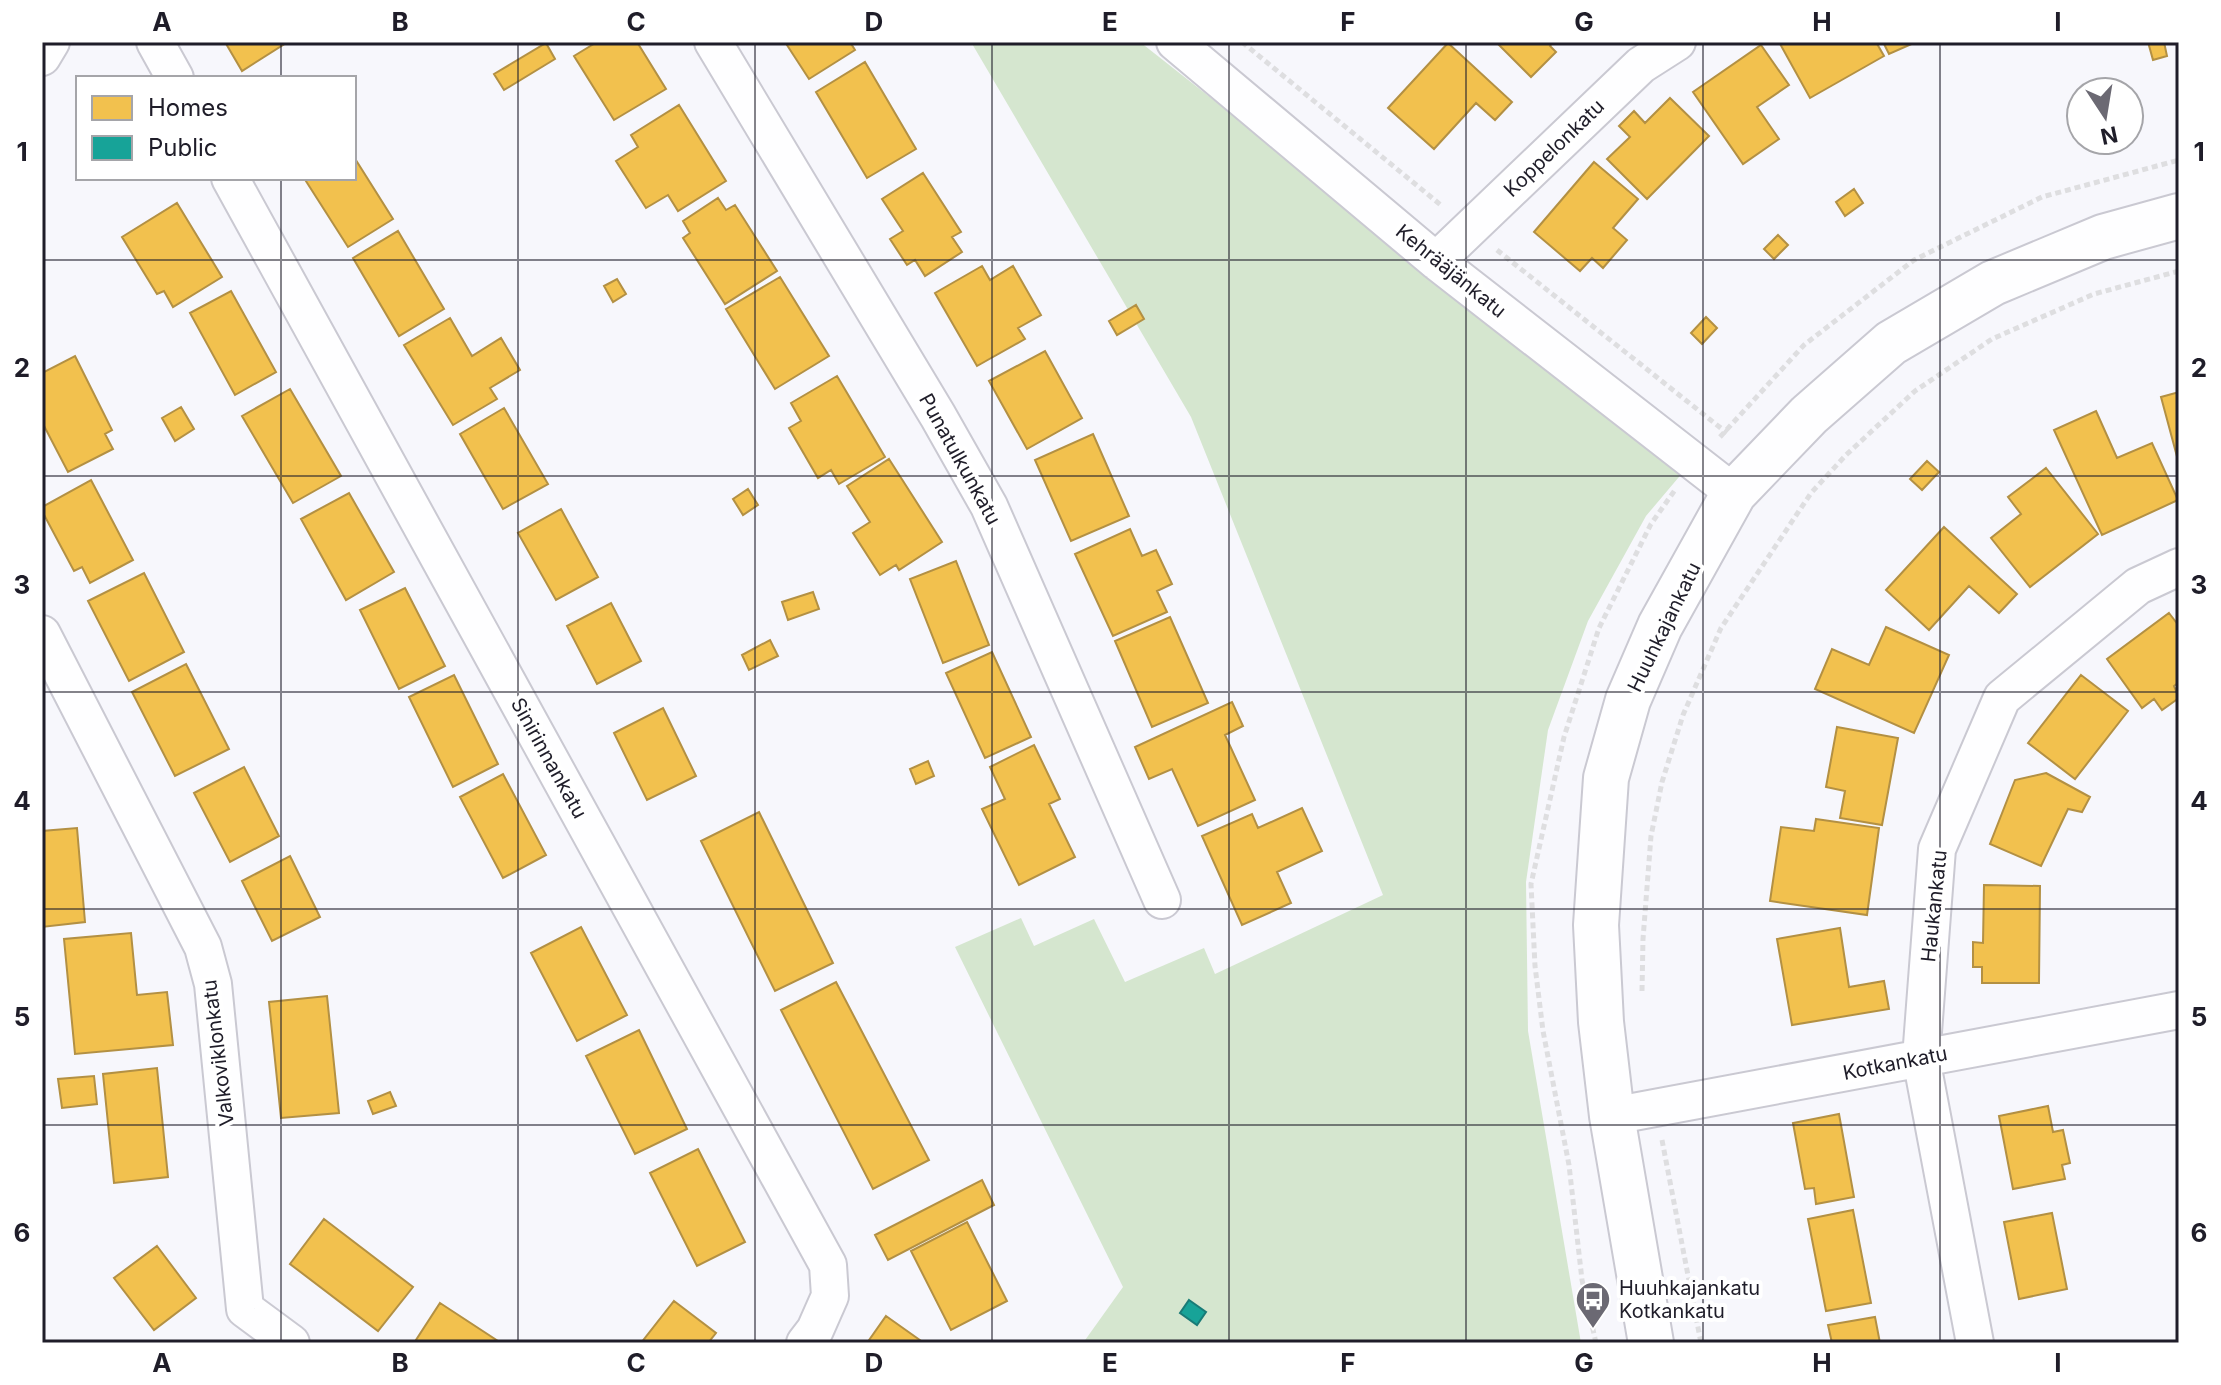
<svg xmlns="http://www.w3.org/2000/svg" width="2221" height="1385" viewBox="0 0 2221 1385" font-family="Inter,sans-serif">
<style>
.green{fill:#d5e6cf}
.homes{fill:#f2c14e;stroke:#b39043;stroke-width:2}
.public{fill:#17a398;stroke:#197b77;stroke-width:2}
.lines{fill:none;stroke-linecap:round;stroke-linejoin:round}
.minor-casing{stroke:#cac9d2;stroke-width:40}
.tertiary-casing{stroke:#cac9d2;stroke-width:48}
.path{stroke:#dedee0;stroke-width:5;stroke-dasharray:6 4;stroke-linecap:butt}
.minor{stroke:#fefeff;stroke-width:36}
.tertiary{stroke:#fefeff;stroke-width:44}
.grid{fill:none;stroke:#1f1d29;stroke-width:2;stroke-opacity:0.55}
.labels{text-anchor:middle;stroke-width:8;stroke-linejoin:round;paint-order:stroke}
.street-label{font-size:20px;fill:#1f1d29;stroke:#fff}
.poi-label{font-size:20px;fill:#1f1d29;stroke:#fff;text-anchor:start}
.neatline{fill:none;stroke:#1f1d29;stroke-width:3}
.grid-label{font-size:26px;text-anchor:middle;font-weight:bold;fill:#1f1d29}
</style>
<rect width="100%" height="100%" fill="#f7f7fc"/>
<path class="green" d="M971 42H1140L1684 471 1646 516 1588 621 1548 730 1526 882 1528 1031 1581 1343H1083L1123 1287 955 947 1021 918 1034 946 1094 919 1125 982 1204 948 1215 974 1383 895 1191 417Z"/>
<path class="homes" d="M225 42H285L286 43 242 71Z
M597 42H637L666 89 614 120 574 56Z
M785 42H850L855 50 809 79Z
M1496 42H1553L1550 46 1556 52 1531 77Z
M1779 42H1876L1884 56 1810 98Z
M1883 42H1916L1889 54Z
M2148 42H2164L2167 56 2153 60Z
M546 43 555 59 504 90 494 74Z
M1448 43 1512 102 1495 120 1476 103 1434 149 1388 108Z
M1761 45 1789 85 1757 107 1779 139 1743 164 1693 92Z
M865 62 916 149 867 178 816 92Z
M1670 98 1709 136 1647 199 1607 159 1630 137 1619 126 1634 111 1645 123Z
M679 105 726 181 678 211 668 195 646 208 616 161 638 147 631 135Z
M354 157 393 219 348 247 304 178H354Z
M1594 162 1638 199 1613 228 1627 240 1603 268 1592 258 1580 271 1534 232Z
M923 173 961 232 952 237 962 252 925 276 915 260 907 265 890 239 903 231 882 199Z
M1854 189 1863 203 1845 216 1836 202Z
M718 198 726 210 735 205 777 271 725 304 683 238 690 233 683 221Z
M177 203 222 277 173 307 164 291 157 294 122 237Z
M398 231 444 309 399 336 353 258Z
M1778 235 1788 245 1774 259 1764 249Z
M982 266 990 280 1013 266 1041 315 1018 328 1025 339 977 366 935 293Z
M780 277 829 356 775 389 726 309Z
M617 279 626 294 613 302 604 286Z
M231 291 276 372 235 395 190 313Z
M1136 305 1144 319 1117 335 1109 321Z
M1706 317 1717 328 1702 344 1691 333Z
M450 318 472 356 501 338 520 370 490 388 497 399 453 425 404 345Z
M1045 351 1082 418 1027 449 989 381Z
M75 356 112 430 105 434 113 449 68 472 42 422V373Z
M837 376 885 457 839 484 831 470 818 478 789 428 801 421 791 403Z
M290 389 341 476 293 503 242 416Z
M2179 392V464L2161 397Z
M181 407 194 429 175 441 162 418Z
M504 408 548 484 503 509 460 434Z
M2096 411 2117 458 2152 443 2178 500 2102 535 2054 430Z
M1093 434 1129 516 1071 541 1035 460Z
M889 459 942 542 899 570 896 565 880 575 853 533 870 522 847 486Z
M1927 461 1939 472 1922 490 1910 479Z
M2046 468 2098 534 2030 587 1991 538 2021 514 2008 497Z
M91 480 133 560 90 583 82 567 74 571 42 511V507Z
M748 489 758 505 743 515 733 499Z
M349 493 394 572 346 600 301 519Z
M561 509 598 577 556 600 518 533Z
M1944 527 2017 594 1999 613 1969 586 1929 630 1886 590Z
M1130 529 1142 556 1156 550 1172 584 1157 591 1167 612 1113 636 1075 554Z
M956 561 989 645 943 663 910 579Z
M144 573 184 652 129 681 88 601Z
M405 588 445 666 399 689 360 610Z
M813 592 819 609 788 620 782 602Z
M611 603 641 661 597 684 567 626Z
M2169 613 2179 626V682L2174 686 2179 698 2162 710 2154 699 2142 708 2107 659Z
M1170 617 1208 703 1152 727 1115 641Z
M1886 627 1949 655 1914 733 1815 689 1832 649 1869 665Z
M770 640 778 656 749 670 742 655Z
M992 652 1031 737 985 758 946 673Z
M186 664 229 749 175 776 132 692Z
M454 675 498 764 453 787 409 697Z
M2081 675 2128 711 2075 779 2028 743Z
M1232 702 1243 726 1225 735 1255 800 1198 826 1172 769 1149 779 1135 747Z
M663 708 696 776 647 800 614 733Z
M1837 727 1898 738 1882 825 1840 818 1845 791 1826 787Z
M1034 745 1060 799 1049 804 1075 857 1019 885 982 809 1005 799 990 767Z
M928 761 934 776 916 784 910 769Z
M244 767 279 836 230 862 194 793Z
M2046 773 2090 797 2082 812 2068 809 2041 866 1990 844 2015 780Z
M503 774 546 855 503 878 460 797Z
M1302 808 1322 851 1277 872 1291 903 1242 925 1202 836 1252 814 1258 828Z
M759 812 833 963 775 991 701 841Z
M1816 819 1879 828 1867 915 1770 901 1781 827 1814 831Z
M77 828 85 922 42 927V831Z
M290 856 320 917 272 941 242 881Z
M1984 885 2040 886 2039 983H1982V967H1973V942L1983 943Z
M581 927 627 1015 577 1041 531 953Z
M1840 928 1849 987 1884 981 1889 1009 1792 1025 1777 939Z
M131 933 137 995 167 992 173 1045 75 1054 64 939Z
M836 982 929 1160 873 1189 781 1010Z
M327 996 339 1113 281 1118 269 1002Z
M639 1030 687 1129 635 1154 586 1056Z
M157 1068 168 1177 114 1183 103 1074Z
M94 1076 97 1104 62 1108 58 1079Z
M390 1092 396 1106 373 1114 368 1101Z
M2048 1106 2053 1132 2063 1130 2070 1163 2062 1165 2065 1179 2013 1189 1999 1116Z
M1839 1114 1854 1197 1816 1204 1814 1188 1805 1189 1793 1123Z
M698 1149 745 1242 697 1266 650 1173Z
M982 1180 994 1205 888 1260 875 1235Z
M1853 1210 1871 1303 1826 1311 1808 1219Z
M2052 1213 2067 1289 2019 1299 2004 1222Z
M324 1219 413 1287 378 1331 290 1264Z
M967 1222 1007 1301 951 1330 911 1251Z
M157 1246 196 1298 154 1330 114 1278Z
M674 1301 716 1333 708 1343H641Z
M440 1303 501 1343H414Z
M886 1316 924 1343H867Z
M1875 1317 1880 1343H1832L1828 1325Z"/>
<path class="public" d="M1189 1300 1206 1312 1197 1325 1180 1313Z"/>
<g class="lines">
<g class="minor-casing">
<path id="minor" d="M155 42 175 78
M713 42 938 416 989 506 1162 900
M1175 42 1436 261 1734 493
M42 57 51 42
M230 178 828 1265 830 1296 815 1330 805 1343
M1436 261 1641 65 1677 42
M42 634 203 947 213 984 245 1309 291 1343
M1612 1116 2179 1010
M1975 1343 1921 1058 1937 849 2002 698 2138 586 2179 567"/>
</g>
<g class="tertiary-casing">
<path id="tertiary" d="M1651 1343 1612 1116 1601 1022 1596 925 1606 778 1628 700 1660 626 1734 493 1809 415 1891 343 1993 283 2103 237 2179 216"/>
</g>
<path class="path" d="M1242 42 1442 206
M1497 250 1727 433
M1720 437 1804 345 1914 260 2042 197 2179 160
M1642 991 1643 939 1651 836 1662 782 1683 715 1721 628 1811 493 1846 455 1915 391 1992 339 2094 294 2179 271
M1662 1140 1701 1343
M1596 1343 1582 1280 1569 1165 1543 1031 1535 966 1531 884 1564 737 1599 628 1651 524 1675 490"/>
<use href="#minor" class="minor"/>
<use href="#tertiary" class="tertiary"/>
</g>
<path class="grid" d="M281 42V78M518 42V1343M755 42V1343M992 42V1343M1229 42V1343M1466 42V1343M1703 42V1343M1940 42V1343M281 178V1343M42 260H2179M42 476H2179M42 692H2179M42 909H2179M42 1125H2179"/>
<defs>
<g id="bus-pin" transform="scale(1.8)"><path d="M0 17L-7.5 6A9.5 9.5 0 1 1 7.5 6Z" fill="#6b6973" stroke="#fff"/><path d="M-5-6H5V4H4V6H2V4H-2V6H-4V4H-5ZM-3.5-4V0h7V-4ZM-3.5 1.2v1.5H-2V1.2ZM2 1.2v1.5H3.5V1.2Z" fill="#fff"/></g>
</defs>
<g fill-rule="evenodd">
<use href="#bus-pin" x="1593" y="1299"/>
</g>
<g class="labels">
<g class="street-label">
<text transform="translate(1554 148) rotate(-44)" y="7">Koppelonkatu</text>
<text transform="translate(1451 271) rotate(39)" y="7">Kehrääjänkatu</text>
<text transform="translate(960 459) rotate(61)" y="7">Punatulkunkatu</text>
<text transform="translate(1664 627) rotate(-64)" y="7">Huuhkajankatu</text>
<text transform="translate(549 758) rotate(61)" y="7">Sinirinnankatu</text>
<text transform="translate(1934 906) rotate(-84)" y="7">Haukankatu</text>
<text transform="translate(218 1053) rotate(-97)" y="7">Valkoviklonkatu</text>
<text transform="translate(1895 1063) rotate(-11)" y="7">Kotkankatu</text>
</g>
<g class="poi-label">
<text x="1619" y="1295">Huuhkajankatu<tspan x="1619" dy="23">Kotkankatu</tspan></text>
</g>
</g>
<rect width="2221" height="1385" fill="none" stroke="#ffffff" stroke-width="88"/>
<rect x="76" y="76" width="280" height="104" fill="#ffffff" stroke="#a5a5a9" stroke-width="2"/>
<rect x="92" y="96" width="40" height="24" fill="#f2c14e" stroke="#a5a5a9" stroke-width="2"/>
<text x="148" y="116" font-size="24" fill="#1f1d29">Homes</text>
<rect x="92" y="136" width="40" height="24" fill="#17a398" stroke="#a5a5a9" stroke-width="2"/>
<text x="148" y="156" font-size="24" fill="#1f1d29">Public</text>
<g transform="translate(2105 116) rotate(168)"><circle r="38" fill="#ffffff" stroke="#a5a5a9" stroke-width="2"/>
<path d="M0-6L14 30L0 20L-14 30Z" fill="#6b6973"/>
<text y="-12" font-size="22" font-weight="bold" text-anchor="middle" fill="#1f1d29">N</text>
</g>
<rect x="44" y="44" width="2133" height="1297" class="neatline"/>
<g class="grid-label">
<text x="162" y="31">A</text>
<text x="400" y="31">B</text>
<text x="636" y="31">C</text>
<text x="874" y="31">D</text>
<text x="1110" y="31">E</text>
<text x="1348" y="31">F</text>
<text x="1584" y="31">G</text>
<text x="1822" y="31">H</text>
<text x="2058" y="31">I</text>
<text x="22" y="161">1</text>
<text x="2199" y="161">1</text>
<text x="22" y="377">2</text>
<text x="2199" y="377">2</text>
<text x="22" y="594">3</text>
<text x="2199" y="594">3</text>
<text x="22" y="810">4</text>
<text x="2199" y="810">4</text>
<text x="22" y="1026">5</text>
<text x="2199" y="1026">5</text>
<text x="22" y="1242">6</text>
<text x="2199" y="1242">6</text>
<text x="162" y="1372">A</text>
<text x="400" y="1372">B</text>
<text x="636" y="1372">C</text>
<text x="874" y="1372">D</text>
<text x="1110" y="1372">E</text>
<text x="1348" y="1372">F</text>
<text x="1584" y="1372">G</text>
<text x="1822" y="1372">H</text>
<text x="2058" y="1372">I</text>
</g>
</svg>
